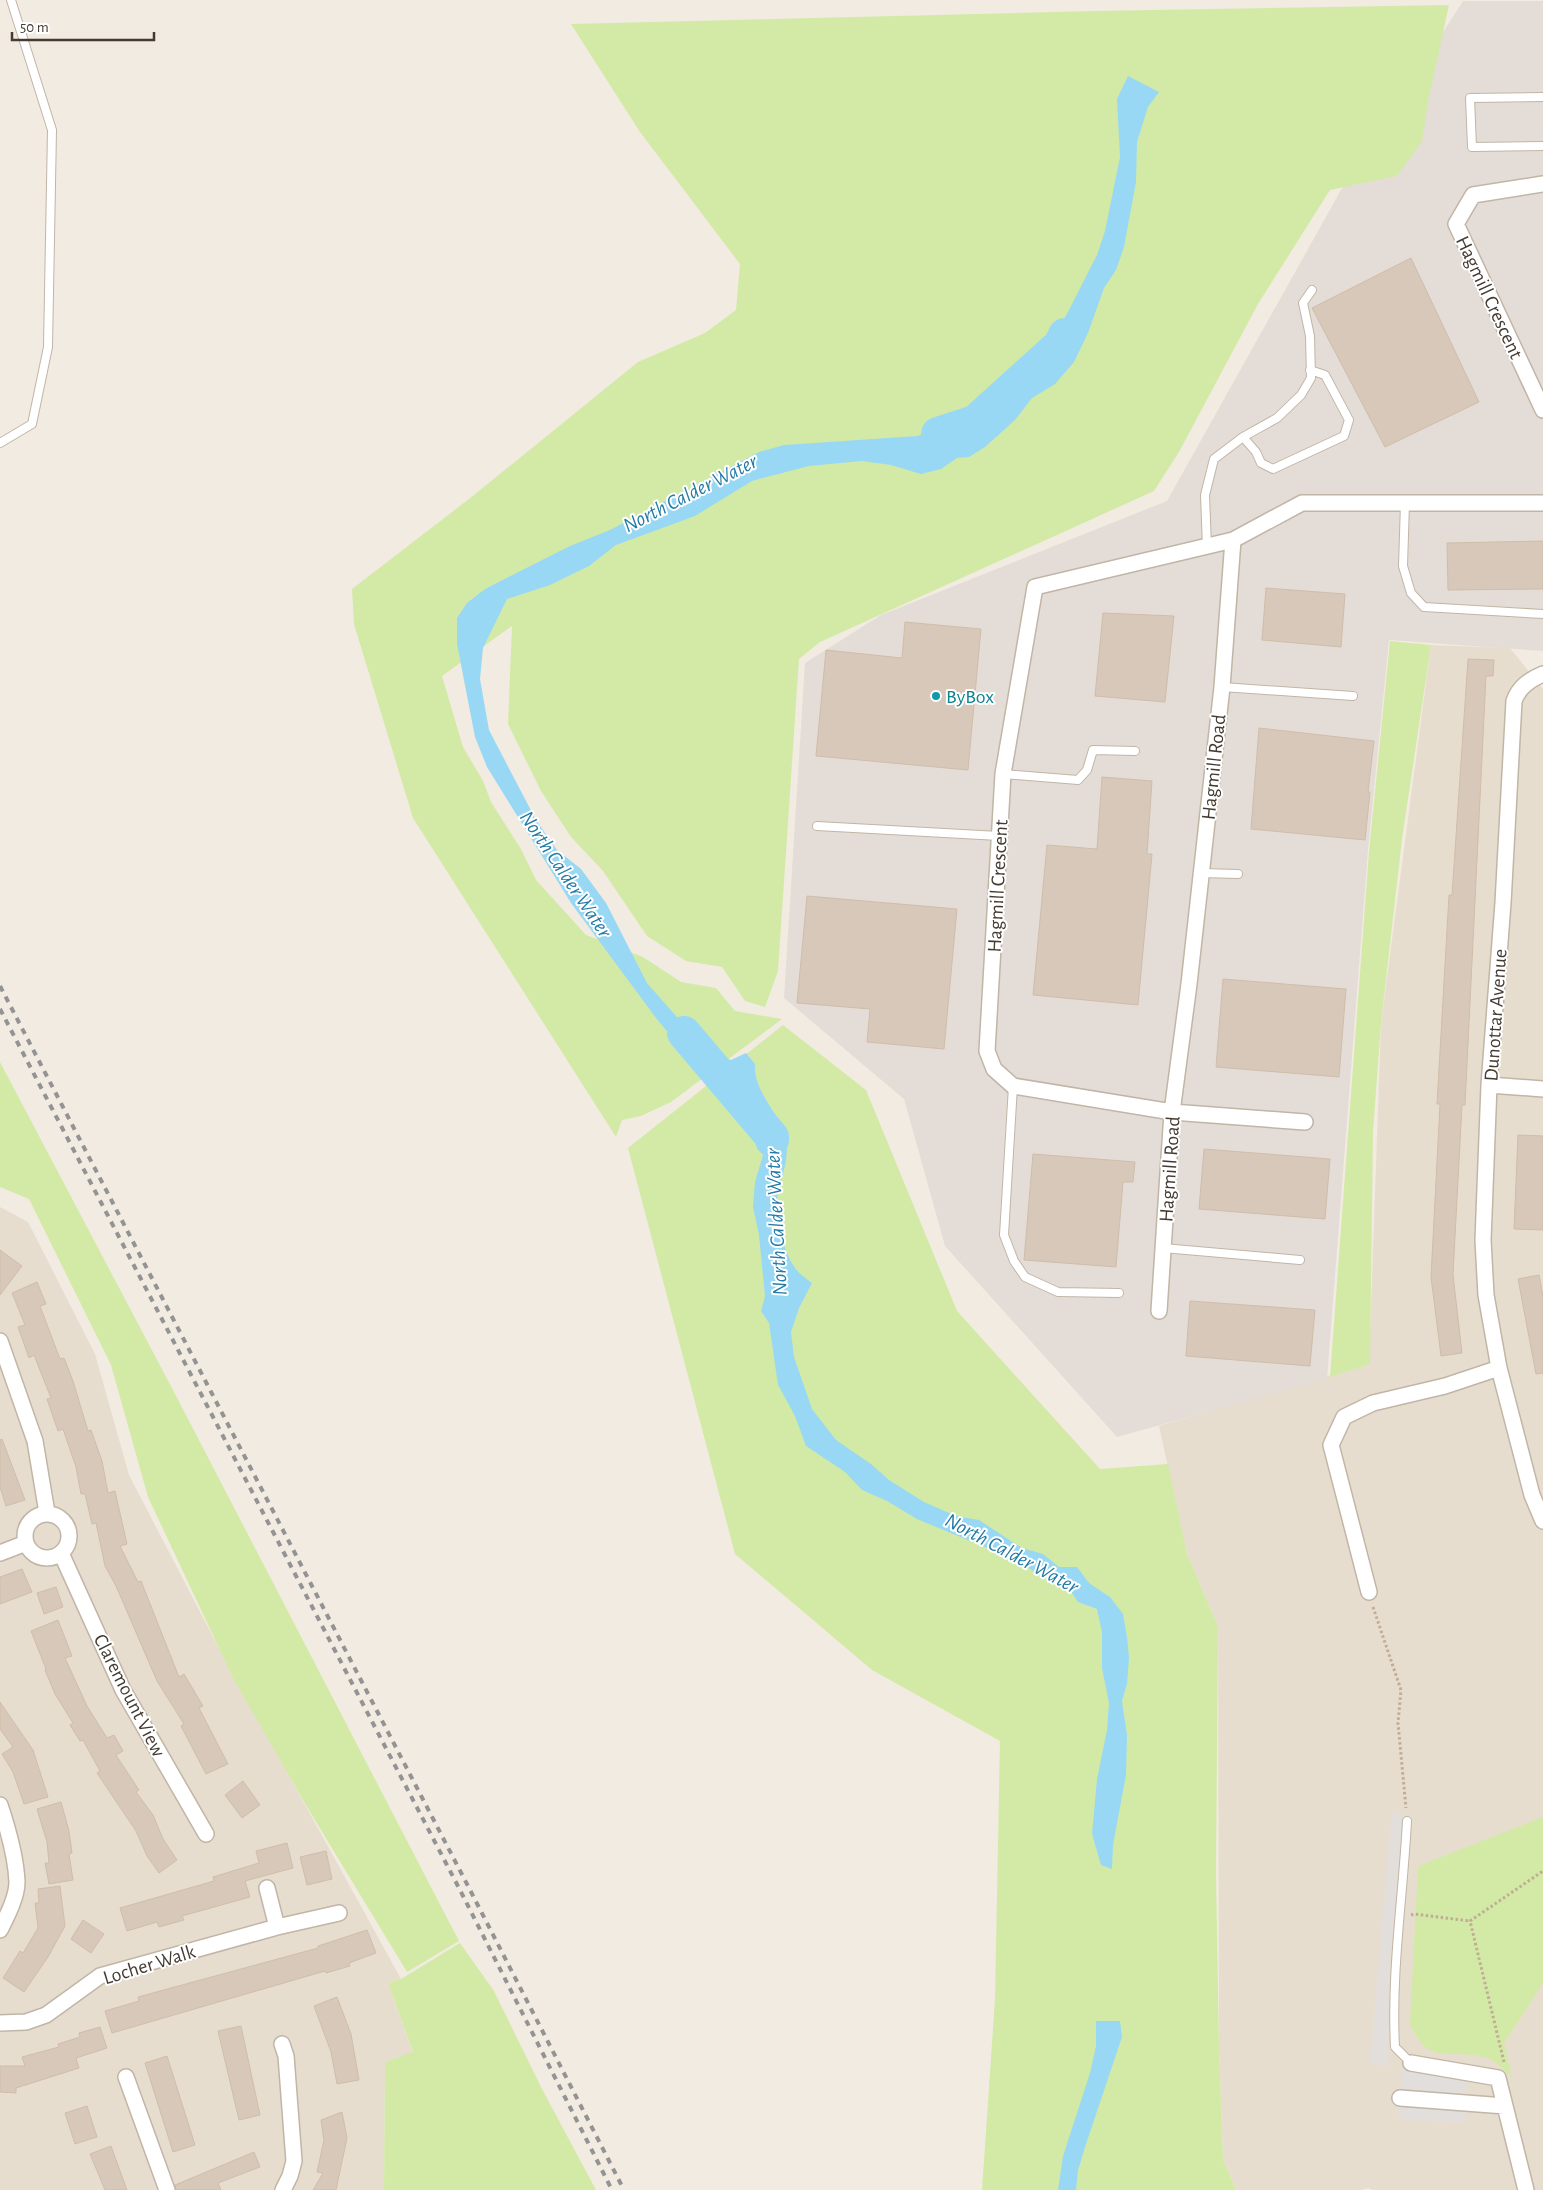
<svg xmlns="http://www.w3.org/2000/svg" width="1543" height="2190" viewBox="0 0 1543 2190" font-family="'Alegreya Sans',sans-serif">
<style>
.residential{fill:#e7ddcf}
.industrial{fill:#e4ddd7}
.green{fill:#d2eaa6}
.parking{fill:#e2dedb}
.water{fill:#98d8f5}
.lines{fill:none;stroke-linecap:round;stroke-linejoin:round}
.river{stroke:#98d8f5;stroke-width:34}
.building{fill:#d7c8b9;stroke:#d0bda9}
.service-casing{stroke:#c1b5a6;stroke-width:10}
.minor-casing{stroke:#c1b5a6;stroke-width:18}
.path{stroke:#c1ac94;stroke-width:3;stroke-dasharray:2.5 2.5;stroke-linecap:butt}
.service{stroke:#fff;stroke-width:8}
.minor{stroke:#fff;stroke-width:15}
.rail{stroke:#939393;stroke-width:4;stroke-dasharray:6 6;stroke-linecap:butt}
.culture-dot{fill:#0f9aa8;stroke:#fff;stroke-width:2}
.labels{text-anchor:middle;stroke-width:4;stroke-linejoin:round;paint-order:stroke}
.street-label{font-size:20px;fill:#443b32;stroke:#fff}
.culture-label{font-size:20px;fill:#0d838f;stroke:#fff;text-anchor:start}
.water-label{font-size:21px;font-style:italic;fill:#237ba6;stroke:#fff}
</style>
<rect width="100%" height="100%" fill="#f2ebe1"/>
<path class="residential" d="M1431 645 1510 648 1543 689V2190H1373L1368 2188 1361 2190H1236L1223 2159 1219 2048 1218 1626 1187 1554 1159 1426 1369 1364 1381 1023Z
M0 1207 28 1222 95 1354 129 1475 222 1654 401 1979 388 1983 413 2053 385 2062 384 2190H0Z"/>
<path class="industrial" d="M1463 1H1543V651L1389 640 1368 850 1327 1379 1117 1437 945 1246 904 1099 784 998 805 663 881 615 1167 501 1341 190Z"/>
<path class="green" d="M1449 5 1428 102 1422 141 1397 176 1330 190 1258 304 1179 452 1154 491 820 642 799 659 778 971 765 1007 745 1001 722 967 686 961 647 936 603 871 571 837 541 791 508 724 512 626 442 676 463 747 483 781 491 802 521 849 536 880 586 935 643 957 681 982 716 988 735 1011 782 1019 671 1102 641 1116 622 1120 616 1137 413 818 354 624 352 589 469 499 638 362 705 333 736 310 740 264 640 132 571 24 1094 11Z
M1390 641 1431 645 1402 839 1381 1023 1373 1132 1370 1364 1330 1377 1369 852Z
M783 1025 866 1090 957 1311 1100 1469 1168 1464 1187 1554 1218 1626 1216 1873 1219 2048 1223 2159 1236 2190H982L995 1999 1000 1741 872 1670 735 1554 628 1148Z
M0 1062 174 1392 459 1941 407 1972 310 1812 234 1680 148 1497 111 1365 29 1199 0 1187Z
M1543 1817V1983L1504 2043 1512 2078C1506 2072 1496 2061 1488 2058 1451 2047 1428 2069 1410 2023L1418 1866Z
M460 1943 494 1991 542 2089 596 2190H384L385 2062 413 2052 388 1983 401 1979Z"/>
<path class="parking" d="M1392 1814 1405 1815 1389 1969 1388 2066 1370 2063Z
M1402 2070 1467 2079 1464 2123 1398 2118Z"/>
<path class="water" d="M1128 76 1159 92 1148 107 1137 142 1136 182 1124 247 1116 270 1104 288 1088 333 1074 362 1055 384 1032 398 1015 420 985 447 969 457 957 458 941 469 921 474 891 465 862 461 809 466 752 481 695 516 616 545 589 566 550 585 507 599 483 648 480 679 489 730 536 820 557 850 581 869 606 903 647 983 676 1016 712 1054 731 1060 746 1053 755 1064C753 1093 781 1113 786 1141 789 1159 782 1176 778 1194 774 1214 783 1251 795 1268 799 1274 807 1279 812 1283L799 1308 791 1332 794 1357 812 1409 836 1440 871 1464 889 1480 924 1502 956 1516 979 1520 1022 1548 1043 1554 1059 1567H1077L1089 1583 1110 1597 1123 1614 1127 1637 1129 1658 1127 1684 1122 1701 1127 1735 1126 1775 1113 1845 1112 1869 1101 1865 1092 1834 1097 1779 1107 1730 1109 1703 1102 1668V1632L1097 1609 1078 1602 1069 1589 1060 1586 1009 1557 917 1519 887 1501 862 1490 845 1472 806 1446 795 1416 778 1385 769 1323 761 1311 765 1296 759 1235 753 1207 755 1182 764 1152 749 1123 739 1086 733 1076 690 1059 656 1018 571 903 487 767 475 737 457 644V618L467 603 485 589 570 546 610 530 759 452 784 445 917 436 1000 411 1022 386 1052 343 1097 255 1105 231 1120 157 1117 99Z
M1096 2021H1120L1122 2037 1086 2144 1078 2170 1076 2190H1058L1063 2156 1090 2073 1096 2046Z"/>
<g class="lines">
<path class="river" d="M938 434 975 422 1060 345 1065 335
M684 1033 772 1137V1140"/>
</g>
<path class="building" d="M1411 258 1479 402 1385 447 1312 308Z
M1543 541V589L1448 590 1447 543Z
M1266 588 1345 594 1341 647 1262 640Z
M1103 613 1174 616 1165 702 1095 696Z
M905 622 981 629 968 770 816 756 826 650 902 658Z
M1468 659 1494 660 1493 676H1486L1465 1105H1462L1453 1275 1462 1353 1441 1356 1431 1277 1440 1104H1437L1449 895H1452Z
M1259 728 1374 741 1368 792H1370L1365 840 1251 829Z
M1102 777 1152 781 1147 854H1152L1138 1005 1033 995 1047 845 1097 849Z
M807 896 957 909 944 1049 867 1042 870 1009 797 1003Z
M1223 979 1346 989 1339 1077 1216 1067Z
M1518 1135 1543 1136V1230L1514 1229Z
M1204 1149 1330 1159 1325 1219 1199 1209Z
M1033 1154 1135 1162 1133 1182H1123L1116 1267 1024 1260Z
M0 1250 22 1266 0 1295Z
M1539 1275 1543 1296V1373L1536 1374 1518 1279Z
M37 1282 46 1304 40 1306 60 1359 64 1358 73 1381 88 1431 91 1430 102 1461 108 1493 115 1491 127 1544 120 1546 138 1582 141 1581 179 1677 184 1674 203 1706 199 1708 228 1764 206 1774 181 1726 184 1724 157 1681 116 1586 105 1566 96 1523 92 1524 85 1494H81L76 1467 63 1429 58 1431 47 1399 51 1398 34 1355 29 1358 18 1327 25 1325 12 1293Z
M1190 1301 1315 1310 1310 1366 1186 1356Z
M2 1439 25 1500 6 1506 0 1487V1440Z
M22 1569 32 1592 0 1604V1577Z
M56 1587 63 1607 44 1614 37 1593Z
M58 1620 72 1656 65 1658 87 1706 107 1738 114 1735 123 1751 116 1755 139 1790 136 1792 153 1815 163 1839 177 1860 159 1873 147 1856 136 1831 97 1773 100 1771 83 1740 80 1741 70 1725 73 1723 55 1694 45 1670 46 1669 31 1631Z
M0 1702 33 1750 48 1797 24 1804 13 1772 2 1754 13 1747 0 1729Z
M243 1781 260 1805 242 1818 225 1795Z
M61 1802 69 1831 72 1853 69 1854 73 1880 49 1884 45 1863H49L47 1842 37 1809Z
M287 1843 293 1868 245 1881 250 1897 182 1916 184 1920 159 1927 157 1922 127 1931 120 1908 214 1881 213 1877 259 1863 256 1851Z
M326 1851 332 1879 307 1885 300 1857Z
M60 1886 65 1926 48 1957 24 1992 3 1978 20 1951 23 1953 38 1928 35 1903H39L38 1889Z
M83 1920 104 1934 91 1953 71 1939Z
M367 1930 376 1953 349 1963 350 1966 326 1973 325 1971 112 2033 105 2011 139 2001 138 1997 318 1948V1946Z
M337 1997 351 2034 359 2080 337 2084 331 2052 314 2006Z
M241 2026 260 2115 239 2120 218 2031Z
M100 2027 107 2048 76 2058 79 2068 16 2088V2093L0 2092V2066H25L22 2057 59 2047 58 2044 80 2037 79 2033Z
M167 2056 195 2145 173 2152 145 2063Z
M87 2106 97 2137 75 2144 65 2113Z
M342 2112 347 2138 336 2190H313L323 2173 317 2172 324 2140 321 2120Z
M111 2146 127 2190H105L90 2154Z
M254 2152 260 2167 218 2183 221 2190H176L175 2185Z"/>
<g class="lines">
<g class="service-casing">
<path id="service" d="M1543 97 1470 98 1472 147 1543 146
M1243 437 1256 452 1261 463 1273 469 1344 436 1349 420 1325 375 1310 370
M0 443 32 424 48 347 52 130 11 0
M1405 503 1403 566 1411 593 1424 607 1543 614
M1207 547 1205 495 1214 459 1243 437 1277 418 1301 395 1311 378 1310 336 1303 303 1312 290
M1222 687 1353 696
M1003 774 1078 780 1087 770 1093 750 1135 751
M817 826 999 836
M1202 873 1238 874
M1013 1086 1004 1235 1014 1261 1025 1277 1058 1292 1119 1293
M1163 1248 1300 1260
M1407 1821C1403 1897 1391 1972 1395 2047L1411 2063"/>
</g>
<g class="minor-casing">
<path id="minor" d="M1543 184 1473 195 1456 224 1543 410
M1233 540 1035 587 1003 774 987 1051 994 1069 1013 1086 1172 1112 1305 1122
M1543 674C1529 680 1519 687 1514 701L1503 903 1489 1085 1483 1240 1486 1295 1499 1368 1532 1495 1543 1521
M1489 1085 1543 1089
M1159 1311 1172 1112 1189 984 1222 687 1233 540 1302 503H1543
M0 1341 35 1441 47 1513
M25 1536a22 22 0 1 1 44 0a22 22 0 1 1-44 0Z
M0 1553 26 1543
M61 1553 123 1690 206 1834
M1369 1592 1331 1445 1344 1417 1373 1403 1445 1386 1499 1368
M0 1805C8 1829 16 1856 17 1882 17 1897 7 1916 0 1930
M267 1888 277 1927
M0 2023 26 2022 46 2015 100 1976 277 1927 339 1913
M282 2044 286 2056 294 2161 290 2176 283 2190
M1411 2063 1498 2078 1526 2190
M126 2077 167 2190
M1400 2098 1505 2106"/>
</g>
<path class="path" d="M1373 1607 1401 1690 1398 1723 1406 1808
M1411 1915 1414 1914 1470 1921
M1504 2062 1470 1921 1543 1871"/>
<use href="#service" class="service"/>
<use href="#minor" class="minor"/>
<path class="rail" d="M0 986 468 1886 624 2190
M0 1009 460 1890 612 2190"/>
</g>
<circle class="culture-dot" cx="936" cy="696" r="5"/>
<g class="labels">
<g class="street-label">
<text transform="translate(1490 297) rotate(65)" y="7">Hagmill Crescent</text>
<text transform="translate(1213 767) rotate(-84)" y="7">Hagmill Road</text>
<text transform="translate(997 886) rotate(-87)" y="7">Hagmill Crescent</text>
<text transform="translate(1495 1015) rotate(-86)" y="7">Dunottar Avenue</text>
<text transform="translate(1169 1169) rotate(-86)" y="7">Hagmill Road</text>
<text transform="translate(130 1695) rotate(63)" y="7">Claremount View</text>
<text transform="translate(149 1964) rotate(-17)" y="7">Locher Walk</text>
</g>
<g class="culture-label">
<text x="946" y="703">ByBox</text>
</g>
<g class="water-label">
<text transform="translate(690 493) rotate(-27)" y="7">North Calder Water</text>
<text transform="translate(566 874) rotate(56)" y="7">North Calder Water</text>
<text transform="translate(776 1222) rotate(-93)" y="7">North Calder Water</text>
<text transform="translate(1012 1553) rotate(28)" y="7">North Calder Water</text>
</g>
</g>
<path d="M12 32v8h142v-8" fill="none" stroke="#443b32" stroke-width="2.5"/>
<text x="20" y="32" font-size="15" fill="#443b32" stroke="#ffffff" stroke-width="4" paint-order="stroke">50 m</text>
</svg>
